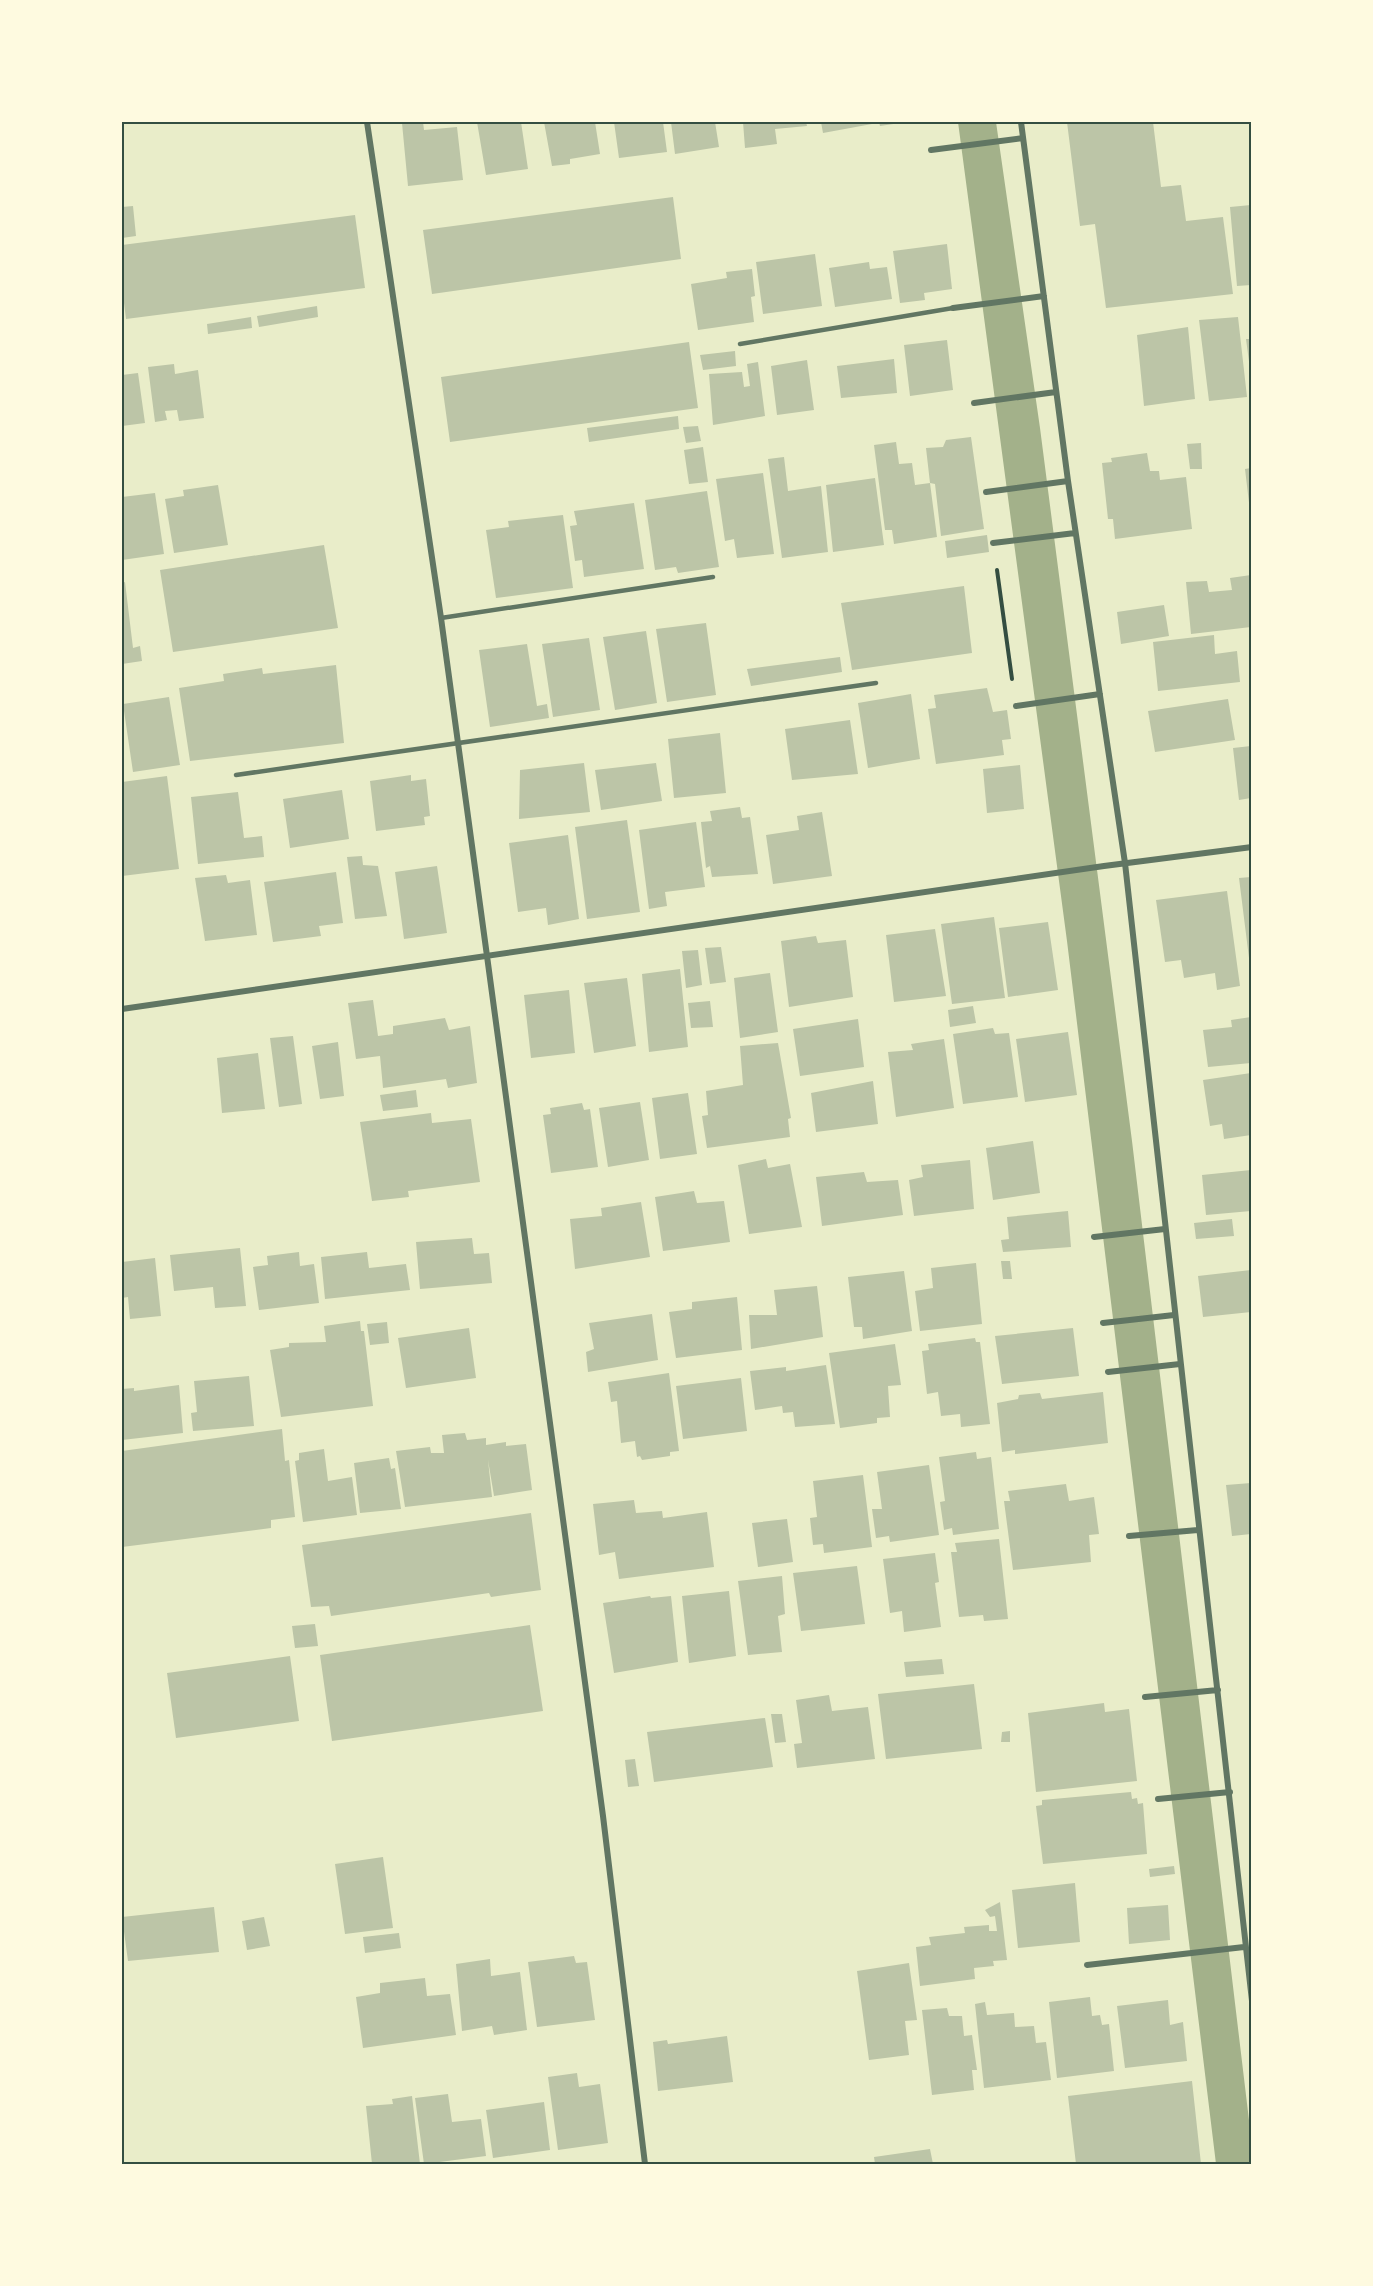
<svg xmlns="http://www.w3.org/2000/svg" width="1373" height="2286" viewBox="0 0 1373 2286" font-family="'Public Sans',sans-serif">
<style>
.water{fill:#a3b18a}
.building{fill:#bcc5a7}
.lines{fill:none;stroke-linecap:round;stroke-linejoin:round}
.path{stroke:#344e41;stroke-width:4}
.service{stroke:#617663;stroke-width:4.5}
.minor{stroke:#617663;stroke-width:6}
.neatline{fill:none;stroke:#344e41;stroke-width:2}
</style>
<rect width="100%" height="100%" fill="#e9edc9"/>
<path class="water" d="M958 122H996L1040 428 1132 1141 1251 2137V2164H1216L1067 941Z"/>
<path class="building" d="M423 122 424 130 457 127 463 180 408 186 402 123Z
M477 122H521L528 169 486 175Z
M544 122H595L600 154 570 159V164L552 166Z
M614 122H663L667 152 619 158Z
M671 122H715L719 147 675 154Z
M743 122H806L807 126 775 129 777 144 745 148Z
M821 122H872V124L823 133Z
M879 122H900V123L880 126Z
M1067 122H1153L1161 187 1181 185 1186 221 1223 217 1233 294 1106 308 1095 224 1080 226Z
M673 197 681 259 432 294 423 230Z
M1251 205V285L1237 286 1230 207Z
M133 206 136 236 122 238V207Z
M355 215 365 288 126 319 122 287V245Z
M947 244 952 289 924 293 925 300 900 303 893 251Z
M815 254 822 306 763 314 756 262Z
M869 262 870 269 887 267 892 299 835 307 829 268Z
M752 269 755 296 751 297 754 322 698 330 691 284 727 278 726 272Z
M317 306 318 317 259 327 257 316Z
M251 317 252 328 208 334 207 324Z
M1238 317 1247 397 1209 401 1199 320Z
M1188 327 1195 399 1144 406 1137 335Z
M1246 339H1251V369H1250Z
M947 340 953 390 910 396 904 345Z
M689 342 698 408 450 442 441 377Z
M735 351 736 366 703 370 700 355Z
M894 359 897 393 841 398 837 366Z
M807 360 814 410 777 415 771 366Z
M758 362 765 416 713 425 709 374 742 372 744 387 750 386 747 364Z
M174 364 175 374 198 370 204 418 179 421 177 410 165 411 167 420 155 422 148 367Z
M138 373 145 423 122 426V375Z
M678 416 679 429 589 442 587 428Z
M698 426 701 441 686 443 683 427Z
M971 437 984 529 941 536 935 484 930 483 926 448 943 447 946 440Z
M896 442 899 464 912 463 915 485 930 483 937 537 894 544 892 530H885L874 445Z
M1201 443 1202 469H1190L1187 444Z
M703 447 708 482 689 484 684 450Z
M1147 453 1150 471H1159L1160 480 1186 477 1192 529 1115 539 1113 519H1108L1102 463 1112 462 1111 458Z
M784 457 788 491 821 486 828 552 782 558 768 459Z
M1251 468V511H1250L1245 469Z
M763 473 774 554 737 558 734 539 725 541 716 479Z
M875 478 884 545 833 552 826 485Z
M218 485 228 545 174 553 165 499 184 496 183 490Z
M707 491 719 567 678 573 676 567 655 570 645 500Z
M155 493 164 554 122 560V497Z
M634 503 644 569 584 577 582 560 575 561 570 526 577 525 574 511Z
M563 515 573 588 496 598 486 530 509 527 508 521Z
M987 535 989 552 947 558 945 541Z
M324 545 338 628 173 652 160 570Z
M1251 575V627L1191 634 1186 582 1207 581 1209 592 1232 590 1230 578Z
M125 582 133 648 140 646 142 661 122 664V583Z
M964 586 972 653 852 670 841 603Z
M1164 605 1169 636 1121 644 1117 612Z
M706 623 716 695 667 702 656 629Z
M646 631 657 703 615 710 603 637Z
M1214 635 1215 654 1237 651 1240 682 1158 691 1153 642Z
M589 638 600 710 553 717 542 644Z
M527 644 537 706 547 704 549 718 490 727 479 650Z
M840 657 842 672 751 686 747 669Z
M336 665 344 743 190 761 179 688 224 681 223 674 262 668 263 674Z
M987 688 993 712 1007 710 1011 739 1002 740 1004 755 936 764 928 709 936 708 934 695Z
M911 694 920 759 868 768 858 703Z
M169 697 180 765 133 772 123 704Z
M1228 699 1235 740 1155 752 1148 711Z
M850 720 858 774 792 780 785 729Z
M720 733 726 793 674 798 668 739Z
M1251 746V798L1239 800 1233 748Z
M584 763 590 812 519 819 520 770Z
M656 763 662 801 601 810 595 770Z
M1020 765 1024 809 987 813 983 769Z
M411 775V781L426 779 430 816 424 817 425 825 376 831 370 781Z
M167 776 179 869 122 876V782Z
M342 790 349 839 290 848 283 799Z
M238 792 244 838 262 836 264 857 198 864 191 797Z
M740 807 742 818 750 817 758 874 712 877 710 866 706 868 701 822 712 821 710 811Z
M822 812 832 876 773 884 766 835 799 830 797 816Z
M627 820 640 912 587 919 575 827Z
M696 822 705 887 665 892 667 906 649 909 639 830Z
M568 835 579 919 548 925 546 908 518 912 509 843Z
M362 856 363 865 378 866 387 916 355 919 347 857Z
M437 866 447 933 404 939 395 872Z
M336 872 343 923 319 926 321 936 273 942 264 882Z
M226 875 228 883 250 880 257 935 205 941 195 878Z
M1251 877V966H1250L1239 878Z
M1227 891 1240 986 1217 990 1215 973 1184 978 1181 960 1165 962 1156 900Z
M994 917 1005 998 952 1004 941 924Z
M1048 922 1058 990 1008 997 999 928Z
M935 929 946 996 894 1002 886 935Z
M816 936 818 943 846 940 853 997 789 1007 781 941Z
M721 947 726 982 710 984 705 948Z
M698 950 702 985 686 988 682 951Z
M680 969 688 1047 649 1052 642 974Z
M770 973 778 1032 740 1038 734 978Z
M627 978 636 1046 594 1053 584 983Z
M569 990 575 1053 531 1058 524 995Z
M373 1000 378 1036 393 1034V1026L445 1018 449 1030 470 1026 477 1083 448 1088 446 1079 383 1088 380 1056 356 1059 348 1003Z
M710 1001 713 1027 691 1028 688 1003Z
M973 1006 976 1023 950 1027 948 1010Z
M1251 1017V1063L1208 1067 1203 1030 1232 1027 1231 1020Z
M858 1019 864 1067 800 1076 793 1029Z
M993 1028 995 1034 1009 1033 1018 1097 963 1104 953 1034Z
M1068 1032 1077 1095 1025 1102 1016 1039Z
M293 1036 302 1104 279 1107 270 1038Z
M944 1039 954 1108 896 1117 888 1052 913 1050 911 1044Z
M338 1042 344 1096 320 1099 312 1046Z
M778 1043 791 1118 788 1119 790 1137 707 1148 702 1116 708 1115 706 1091 743 1085 740 1046Z
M258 1053 265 1109 222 1113 217 1058Z
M1251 1073V1135L1224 1139 1222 1124 1210 1126 1203 1080Z
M873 1081 878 1124 816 1132 811 1093Z
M416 1090 418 1107 383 1111 380 1095Z
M688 1093 697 1154 660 1159 652 1098Z
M640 1102 649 1160 608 1167 599 1108Z
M582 1103 584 1110 590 1109 598 1167 551 1173 543 1115 551 1114 550 1108Z
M431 1113 432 1123 471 1119 480 1182 408 1191 409 1197 372 1201 360 1122Z
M1033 1141 1040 1193 993 1200 986 1148Z
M766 1159 768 1168 790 1164 802 1227 749 1234 738 1165Z
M970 1160 974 1209 914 1216 909 1180 923 1177 921 1165Z
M1251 1170V1211L1206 1215 1202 1175Z
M864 1172 867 1182 898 1180 903 1215 822 1226 816 1177Z
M694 1191 697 1203 724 1201 730 1242 663 1251 655 1197Z
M641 1202 650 1257 575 1269 570 1219 602 1216 601 1208Z
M1068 1211 1071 1247 1003 1252 1001 1240 1009 1239 1007 1217Z
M1232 1219 1234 1236 1196 1239 1194 1223Z
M472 1238 474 1254 489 1253 492 1283 420 1289 416 1242Z
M240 1248 246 1306 215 1308 213 1287 174 1291 170 1255Z
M299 1252 300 1266 314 1264 319 1303 259 1310 253 1267 268 1265 267 1256Z
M367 1252 369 1268 406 1264 410 1290 325 1299 321 1257Z
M155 1258 161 1316 130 1319 128 1297 122 1298V1262Z
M1001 1261H1010L1012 1279H1003Z
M976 1263 982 1324 920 1331 915 1291 933 1288 931 1268Z
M1251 1270V1312L1203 1317 1198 1276Z
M904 1271 912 1331 863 1339 862 1327H854L848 1277Z
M817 1286 823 1337 751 1349 749 1315H777L774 1290Z
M737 1297 742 1350 676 1358 669 1312 692 1309V1302Z
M652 1314 658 1360 588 1372 586 1352 594 1349 589 1323Z
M360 1321 361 1331H364L373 1406 281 1417 270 1350 289 1347V1343L326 1342 324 1326Z
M387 1322 389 1343 370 1345 367 1324Z
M469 1328 476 1378 406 1388 398 1338Z
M1073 1328 1079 1376 1002 1384 995 1336Z
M975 1338 976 1342H980L990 1424 961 1427 960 1414 941 1416 938 1392 927 1394 922 1351 929 1350 928 1344Z
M895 1344 901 1385 888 1386 890 1417 877 1418V1423L840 1428 829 1353Z
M826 1365 835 1424 795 1427 793 1412 783 1413 782 1406 755 1410 750 1371 786 1367V1371Z
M669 1373 679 1451 670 1452V1456L642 1460 640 1456 637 1457 635 1441 621 1443 617 1401 611 1402 608 1382Z
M249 1376 254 1426 193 1431 191 1413 197 1412 194 1381Z
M741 1378 747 1431 683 1439 676 1386Z
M179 1385 183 1433 122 1440V1389L134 1388V1391Z
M1103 1392 1108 1443 1015 1454V1450L1002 1452 997 1403 1018 1399 1019 1395 1040 1393 1042 1399Z
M282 1429 285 1461 289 1460 295 1517 271 1520V1528L122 1547V1451Z
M465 1433 467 1440 486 1438V1445L506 1442V1446L526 1444 532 1490 494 1496 488 1460 492 1497 405 1507 396 1451 430 1447 431 1453H444L442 1435Z
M324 1449 328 1481 352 1477 357 1515 303 1522 295 1461 299 1460V1453Z
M976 1452 977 1459 991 1457 999 1529 953 1535 952 1528 944 1530 940 1502 945 1501 939 1457Z
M389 1458 391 1469 395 1468 401 1509 360 1513 354 1463Z
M929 1465 939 1535 890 1542 889 1536 876 1538 872 1509H882L877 1472Z
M863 1475 872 1547 824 1553 823 1544 813 1545 810 1518 817 1517 813 1481Z
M1251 1483V1534L1232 1536 1226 1485Z
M1066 1484 1069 1501 1094 1497 1099 1534 1089 1535 1091 1562 1013 1570 1004 1501H1010L1008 1491Z
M634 1500 636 1513 662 1511 663 1518 707 1512 714 1567 619 1579 615 1552 599 1555 593 1504Z
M531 1513 541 1590 491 1597 489 1593 331 1616 329 1606 311 1607 302 1545Z
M787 1519 793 1562 758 1567 752 1523Z
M999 1539 1008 1619 984 1621 983 1615 959 1617 951 1552H957L955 1543Z
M935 1553 939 1582 935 1583 941 1627 904 1632 902 1611 890 1613 883 1559Z
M857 1566 865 1624 801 1631 793 1573Z
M782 1576 785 1614 778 1616 782 1652 748 1655 738 1581Z
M729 1591 736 1656 689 1663 682 1596Z
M650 1596 651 1598 671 1596 678 1662 614 1673 603 1603Z
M315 1624 318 1646 295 1648 292 1626Z
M530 1625 543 1711 332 1741 320 1655Z
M290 1656 299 1721 176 1738 167 1673Z
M942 1659 944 1674 906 1677 904 1662Z
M974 1684 982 1749 886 1759 878 1694Z
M829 1695 832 1711 868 1707 875 1759 797 1768 794 1744 802 1743 796 1700Z
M1104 1703 1105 1712 1129 1709 1137 1781 1036 1792 1028 1713Z
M771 1714H782L786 1742 775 1743Z
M765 1718 773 1767 654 1782 647 1732Z
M1010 1731V1742H1001L1002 1732Z
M635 1759 639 1786 628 1787 625 1760Z
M1131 1792 1132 1799 1137 1798 1138 1804 1143 1803 1147 1854 1043 1864 1036 1806 1042 1805V1800Z
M383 1857 393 1928 345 1934 335 1864Z
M1174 1866 1175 1874 1150 1877 1149 1869Z
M1075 1883 1080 1942 1018 1948 1012 1890Z
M1000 1902 1007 1960 993 1961 994 1966 974 1968 975 1979 920 1986 916 1947 931 1945 929 1937 965 1933 964 1927 989 1925V1931H997L995 1916 990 1917 985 1910Z
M1168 1905 1170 1940 1129 1944 1127 1908Z
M214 1907 219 1952 128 1961 122 1917Z
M264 1917 270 1946 247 1950 242 1921Z
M399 1933 401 1948 365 1953 363 1937Z
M574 1956 576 1963 587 1962 595 2020 537 2027 528 1962Z
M490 1959 491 1976 520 1972 527 2030 494 2035 492 2026 462 2031 456 1964Z
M909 1963 917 2020 905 2021 909 2055 869 2060 857 1971Z
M425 1978 427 1996 450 1994 456 2035 363 2048 356 1997 380 1993V1983Z
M1090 1997 1092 2016 1100 2015 1102 2025 1109 2024 1114 2071 1057 2078 1049 2002Z
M1168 2000 1170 2025 1183 2022 1187 2061 1125 2068 1117 2006Z
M985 2002 987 2015 1014 2013 1015 2027 1034 2026 1036 2043 1046 2042 1051 2080 984 2088 975 2004Z
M947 2008 949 2016H962L964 2036 972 2035 977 2070H972L974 2090 932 2095 922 2010Z
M727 2036 733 2082 658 2091 653 2042 667 2040 668 2044Z
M577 2073 579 2087 600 2084 608 2143 558 2150 548 2077Z
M1192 2081 1201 2164H1076L1068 2096Z
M448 2094 452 2122 481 2119 486 2156 424 2164 415 2098Z
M412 2096 420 2164H372L366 2106 393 2104 392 2099Z
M544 2102 550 2150 493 2158 486 2110Z
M930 2149 933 2164H875L874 2157Z"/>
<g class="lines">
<path class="path" d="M997 570 1012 679"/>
<path class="service" d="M740 344 953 308
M441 618 713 577
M236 775 876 683"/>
<path class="minor" d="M367 122 441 618 487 956 603 1816 645 2164
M1021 122 1068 481 1125 863 1252 2001
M931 150 1023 138
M953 308 1044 296
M974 403 1056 392
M986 492 1068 481
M993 543 1075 533
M1016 706 1100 694
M122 1009 1104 866 1252 847
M1094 1237 1165 1229
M1103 1323 1174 1315
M1108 1372 1180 1364
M1129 1536 1198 1530
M1145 1697 1218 1690
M1158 1799 1230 1792
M1087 1965 1244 1947"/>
</g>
<rect width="1373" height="2286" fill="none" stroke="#fefae0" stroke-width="246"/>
<rect x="123" y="123" width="1127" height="2040" class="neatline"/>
</svg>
